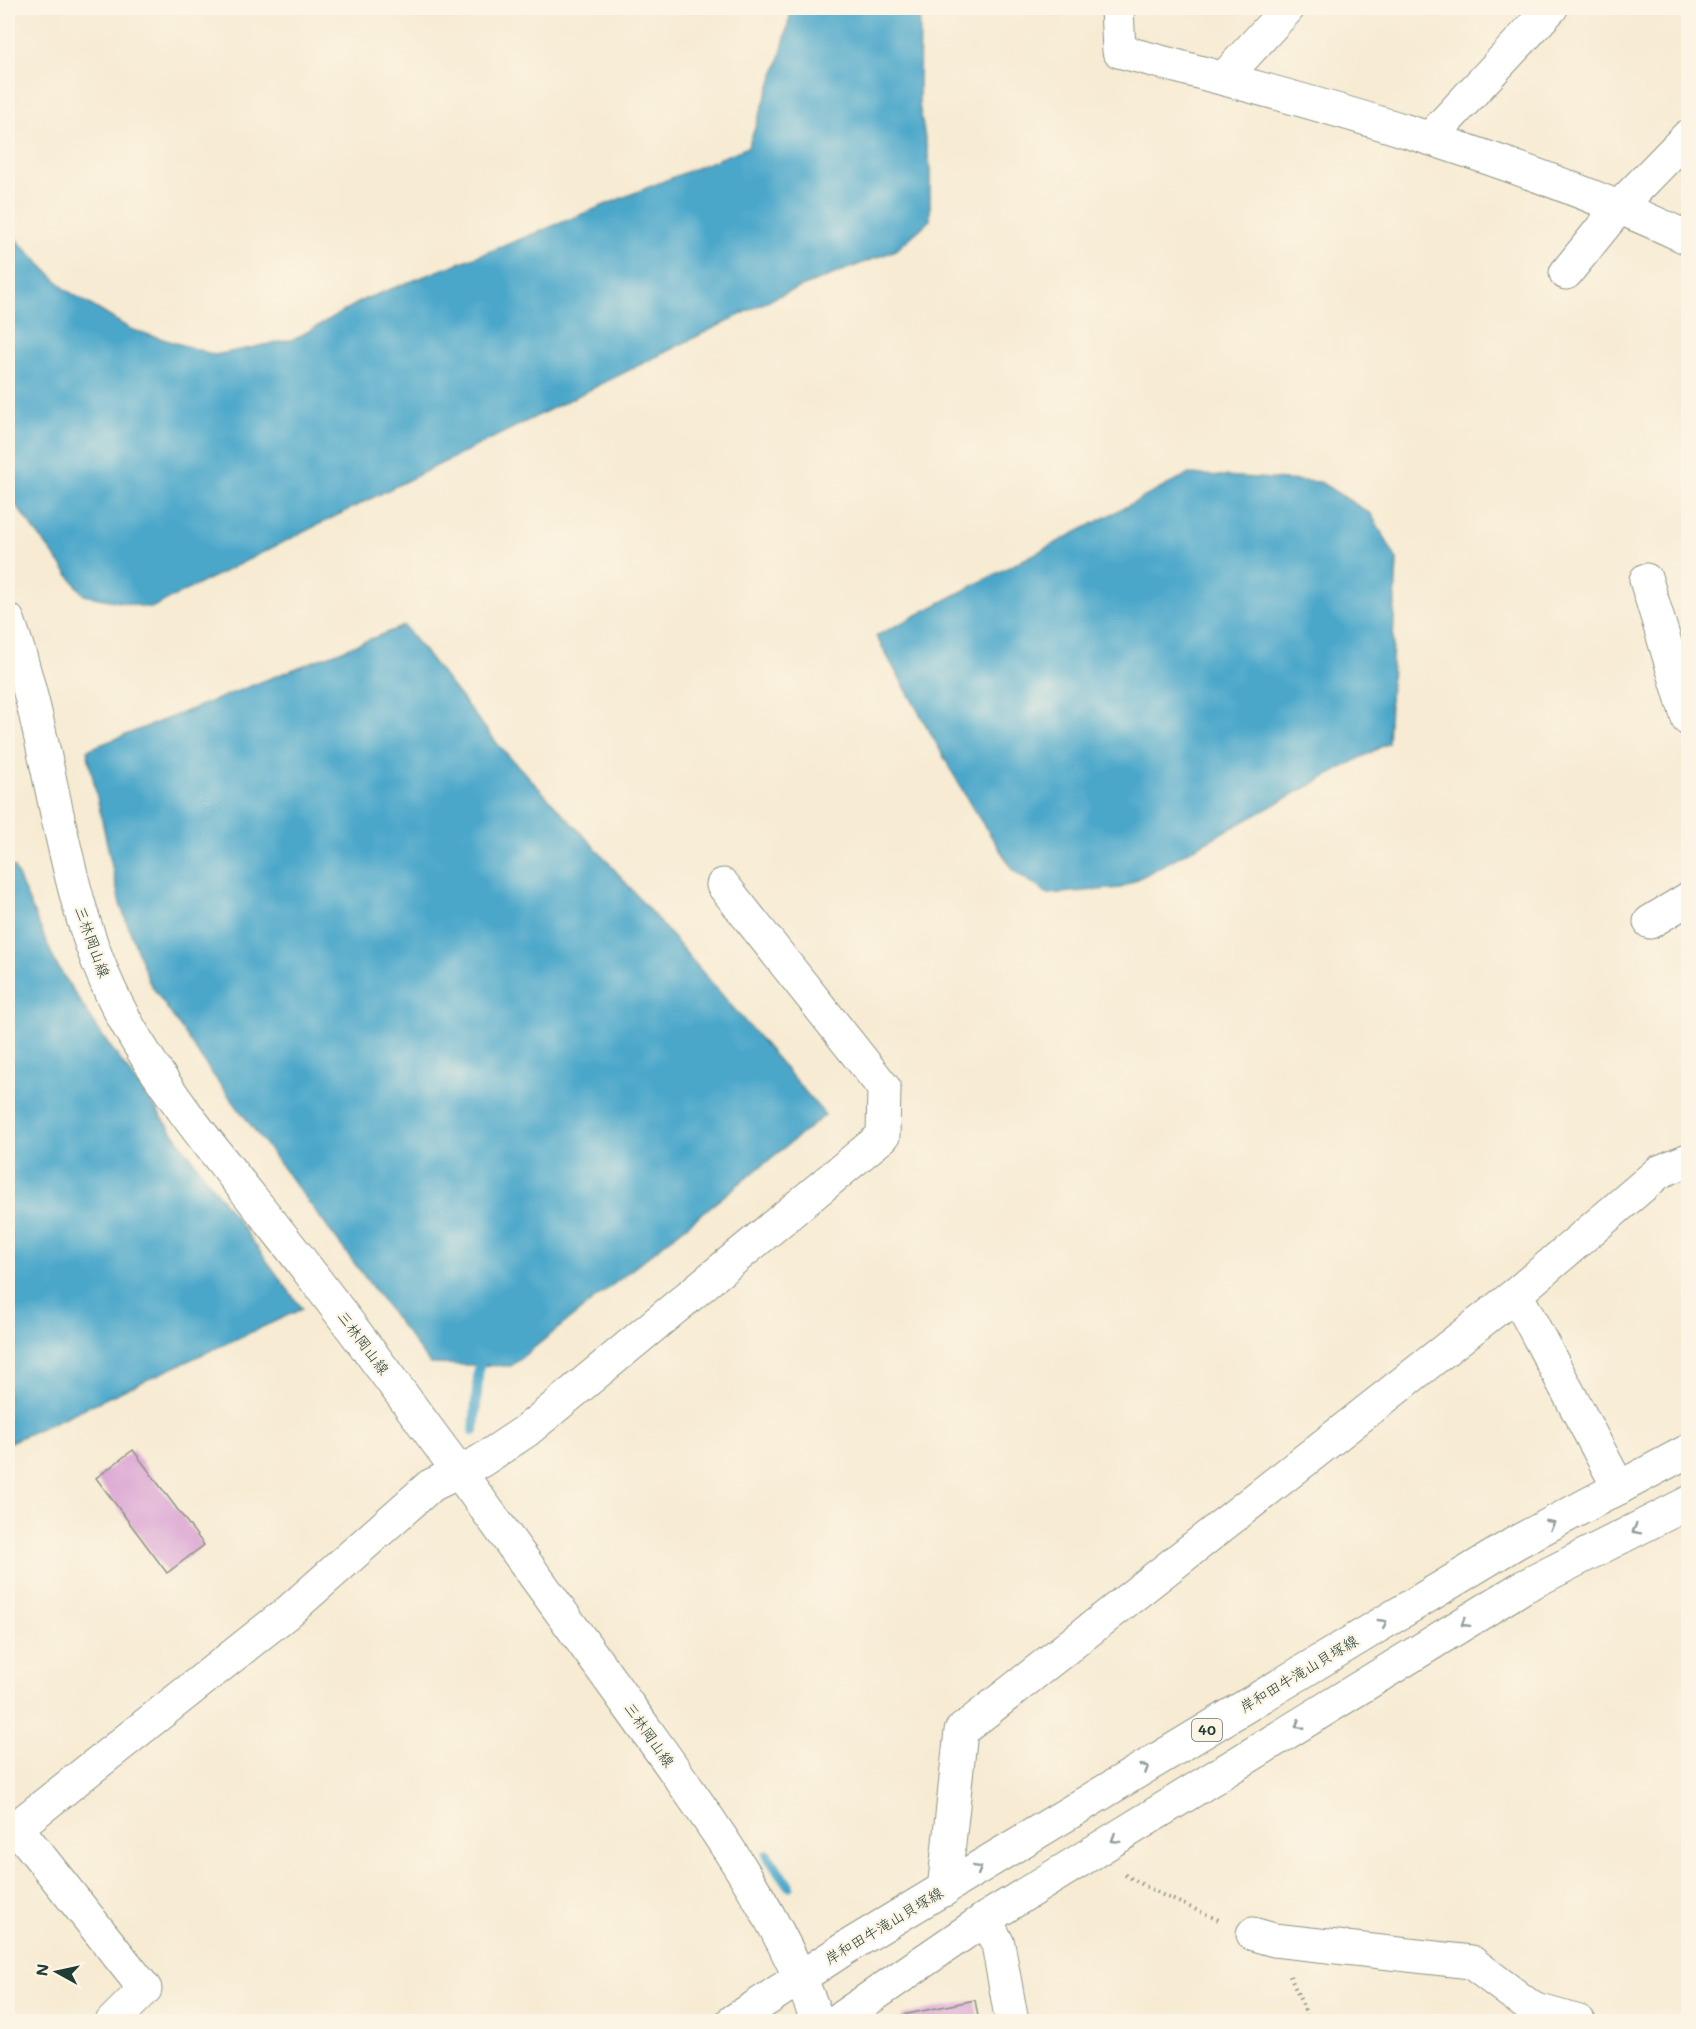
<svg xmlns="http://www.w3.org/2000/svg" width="1696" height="2029" viewBox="0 0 1696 2029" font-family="Mali,'Klee One',sans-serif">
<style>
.water{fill:#4ca7ca;stroke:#36727f;stroke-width:1.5}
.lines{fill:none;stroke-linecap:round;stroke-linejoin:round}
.stream{stroke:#4ca7ca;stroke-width:10}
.building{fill:#d89ed3}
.minor-casing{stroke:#8b9484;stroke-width:35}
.major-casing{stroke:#8b9484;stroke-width:35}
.path{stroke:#8b9484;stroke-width:4;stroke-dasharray:1.5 4.5;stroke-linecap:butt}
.minor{stroke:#fff;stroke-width:33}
.major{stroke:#fff;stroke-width:33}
.oneway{stroke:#8f9e9a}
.labels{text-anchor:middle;stroke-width:4.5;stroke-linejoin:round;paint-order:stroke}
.shield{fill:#fcf5e5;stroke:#617469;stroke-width:1.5}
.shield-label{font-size:14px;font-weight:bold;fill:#1f3d34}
.street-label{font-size:15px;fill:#1f3d34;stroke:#fcf5e5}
</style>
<rect width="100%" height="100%" fill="#fcf5e5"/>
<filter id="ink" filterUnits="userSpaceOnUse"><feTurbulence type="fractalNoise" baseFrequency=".0167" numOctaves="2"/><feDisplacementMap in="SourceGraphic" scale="12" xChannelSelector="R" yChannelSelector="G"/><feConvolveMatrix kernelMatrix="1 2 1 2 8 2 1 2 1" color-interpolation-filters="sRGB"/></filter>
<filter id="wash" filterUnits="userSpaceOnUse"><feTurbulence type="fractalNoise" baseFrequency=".008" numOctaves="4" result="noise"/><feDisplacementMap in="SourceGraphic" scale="24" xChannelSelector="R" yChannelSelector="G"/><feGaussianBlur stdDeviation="1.35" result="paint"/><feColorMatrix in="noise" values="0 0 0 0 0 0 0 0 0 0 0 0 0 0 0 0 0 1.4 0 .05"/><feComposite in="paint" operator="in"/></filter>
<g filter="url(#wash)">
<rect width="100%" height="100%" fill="#f7ebd3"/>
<path class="water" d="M792 8H920L919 105 930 166V220L896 250 778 296 151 608 84 595 8 495V231L66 290 130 329 215 355 295 339 365 299 501 247 748 147 780 58Z
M1189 474 1320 482 1371 514 1397 560 1388 743 1121 888 1048 894 1014 871 972 807 876 636Z
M404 626 500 747 602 855 825 1115 511 1366 430 1364 211 1072 149 982 120 904 87 750Z
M8 866 14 867 56 964 101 1034 302 1309 8 1443Z"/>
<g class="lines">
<path class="stream" d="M474 1431 479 1365
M767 1855 789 1886"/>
</g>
<g id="blocks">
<path class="building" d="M133 1450 204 1545 167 1573 96 1478Z
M975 2000 979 2022H900L903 2015Z"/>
</g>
</g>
<g filter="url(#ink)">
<use href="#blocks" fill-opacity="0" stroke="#8b9484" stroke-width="1.5"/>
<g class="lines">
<g class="minor-casing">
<path id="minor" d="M1117 8 1119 51C1313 102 1507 153 1688 238
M1224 78 1288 8
M1431 137 1551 8
M1566 273 1620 206 1688 136
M1646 580 1688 719
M1650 922 1688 899
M1516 1294 1619 1488
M17 1828 145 1989 112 2022
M8 1834 288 1612 430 1486 481 1461 526 1431 883 1136 884 1088 723 885
M944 1890 961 1731 1516 1294 1659 1172 1688 1160
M985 1919 998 1944 1012 2022
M1253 1934 1274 1940 1471 1962 1533 2009 1579 2022"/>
</g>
<g class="major-casing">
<path id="major" d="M8 620C57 754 57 904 130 1029 179 1115 251 1194 311 1274 421 1418 527 1564 633 1712 703 1810 776 1907 818 2022
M732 2022 844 1949 1517 1542 1688 1451
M835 2022 985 1919 1523 1587 1688 1503"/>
</g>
<path class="path" d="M1125 1875 1158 1893 1221 1921
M1290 1976 1310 2022"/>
<use href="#minor" class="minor"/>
<use href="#major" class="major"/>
</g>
<defs><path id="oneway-chevron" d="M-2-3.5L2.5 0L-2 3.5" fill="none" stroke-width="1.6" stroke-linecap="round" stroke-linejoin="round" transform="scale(1.5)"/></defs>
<g class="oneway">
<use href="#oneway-chevron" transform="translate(1551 1524) rotate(-28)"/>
<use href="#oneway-chevron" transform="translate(1636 1530) rotate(153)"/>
<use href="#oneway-chevron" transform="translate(1383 1623) rotate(-31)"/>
<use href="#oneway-chevron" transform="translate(1465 1623) rotate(148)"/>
<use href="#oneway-chevron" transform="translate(1299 1725) rotate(148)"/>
<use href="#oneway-chevron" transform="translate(1145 1768) rotate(-31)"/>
<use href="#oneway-chevron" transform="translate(1115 1839) rotate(148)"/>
<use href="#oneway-chevron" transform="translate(978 1869) rotate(-31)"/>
</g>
</g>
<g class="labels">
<rect class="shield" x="1192" y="1719" width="30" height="22" rx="4.5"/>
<g class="shield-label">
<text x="1207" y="1735">40</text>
</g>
<g class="street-label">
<text transform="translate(92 942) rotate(70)" y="5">三林岡山線</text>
<text transform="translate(363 1343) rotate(53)" y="5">三林岡山線</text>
<text transform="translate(1299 1674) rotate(-31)" y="5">岸和田牛滝山貝塚線</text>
<text transform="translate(649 1735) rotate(55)" y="5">三林岡山線</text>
<text transform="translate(884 1926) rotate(-31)" y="5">岸和田牛滝山貝塚線</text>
</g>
</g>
<rect width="1696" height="2029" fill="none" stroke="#fcf5e5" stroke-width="30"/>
<g transform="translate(57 1972) rotate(278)" stroke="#fcf5e5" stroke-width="4.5" paint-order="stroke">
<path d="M0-4.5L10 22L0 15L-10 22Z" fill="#1f3d34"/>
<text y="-9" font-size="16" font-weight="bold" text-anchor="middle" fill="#1f3d34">N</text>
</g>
</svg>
